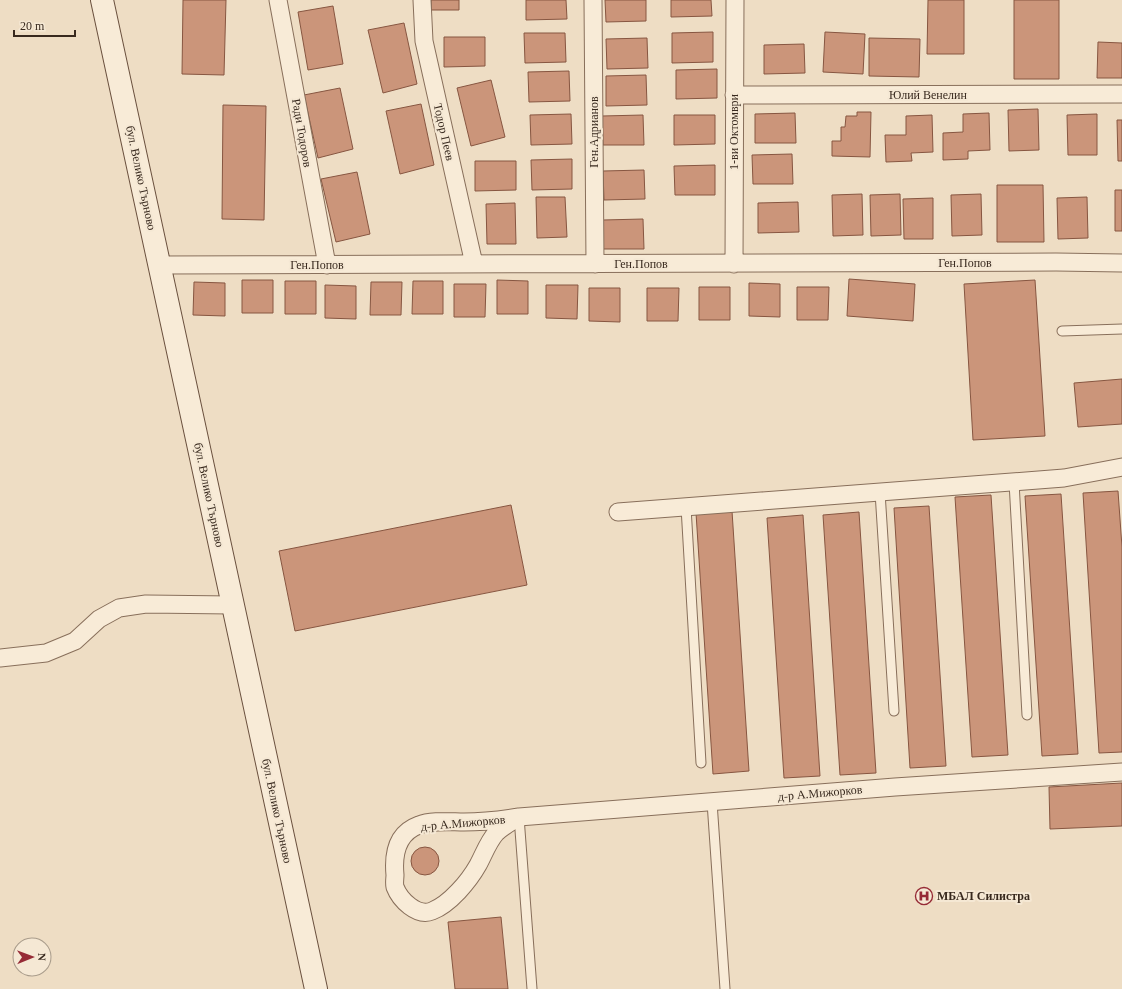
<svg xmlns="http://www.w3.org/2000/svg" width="1122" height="989" viewBox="0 0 1122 989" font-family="Georgia,serif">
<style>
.building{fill:#cb957a;stroke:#875641}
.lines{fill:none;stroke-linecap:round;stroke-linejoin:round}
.service-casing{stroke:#886f5b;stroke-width:11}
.minor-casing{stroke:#886f5b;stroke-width:19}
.secondary-casing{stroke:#6a503e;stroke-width:24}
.service{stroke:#f8ebd7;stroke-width:9}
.minor{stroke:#f8ebd7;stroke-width:17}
.secondary{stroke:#f8ebd7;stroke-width:22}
.labels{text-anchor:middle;stroke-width:4;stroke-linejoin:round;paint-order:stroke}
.street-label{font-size:12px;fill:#38291e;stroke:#f5e8d4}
.poi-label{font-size:12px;font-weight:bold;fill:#38291e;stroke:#f5e8d4;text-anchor:start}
</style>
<rect width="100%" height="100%" fill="#eeddc4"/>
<path class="building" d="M183 0H226L224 75 182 74Z
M431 0H459V10H431Z
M526 0H566L567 19 526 20Z
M605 0H646V21L606 22Z
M671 0H711L712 16 671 17Z
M928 0H964V54H927Z
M1014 0H1059V79H1014Z
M333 6 343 64 308 70 298 12Z
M404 23 417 84 383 93 368 30Z
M713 32V62L672 63V33Z
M825 32 865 34 863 74 823 72Z
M524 33H565L566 62 525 63Z
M444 37H485V66L444 67Z
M647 38 648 68 607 69 606 39Z
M869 38 920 39 919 77 869 76Z
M1098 42 1122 43V78H1097Z
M804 44 805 73 764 74V45Z
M717 69V98L676 99V70Z
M569 71 570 101 529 102 528 72Z
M646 75 647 105 606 106V76Z
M491 80 505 137 471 146 457 88Z
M340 88 353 149 318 158 304 95Z
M421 104 434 165 400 174 386 111Z
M223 105 266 106 264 220 222 219Z
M1038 109 1039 150 1009 151 1008 110Z
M857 112H871L870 157 832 156V141H841V127H845L846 116H857Z
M795 113 796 143H755V114Z
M989 113 990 150 968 151V159L943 160V133L963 132V114Z
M571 114 572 144 531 145 530 115Z
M1097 114V155H1068L1067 115Z
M643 115 644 145H603L602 116Z
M674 115H715V144L674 145Z
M932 115 933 152 911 153 912 161 886 162 885 135H906V116Z
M1117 120H1122V161H1118Z
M792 154 793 184H753L752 155Z
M572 159V189L532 190 531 160Z
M475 161H516V190L475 191Z
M715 165V195H675L674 166Z
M644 170 645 199 604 200 603 171Z
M357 172 370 234 336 242 321 179Z
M997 185H1043L1044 242H997Z
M1115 190H1122V231H1115Z
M862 194 863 235 833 236 832 195Z
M900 194 901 235 871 236 870 195Z
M981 194 982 235 952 236 951 195Z
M536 197H565L567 237 537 238Z
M1087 197 1088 238 1058 239 1057 198Z
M933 198V239H904L903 199Z
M798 202 799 232 758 233V203Z
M515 203 516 244H487L486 204Z
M643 219 644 249H603V220Z
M849 279 915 284 913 321 847 316Z
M242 280H273V313H242Z
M497 280 528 281V314H497Z
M1035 280 1045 436 973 440 964 284Z
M285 281H316V314H285Z
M413 281H443V314H412Z
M194 282 225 283V316L193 315Z
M371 282H402L401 315H370Z
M749 283 780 284V317L749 316Z
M454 284H486L485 317H454Z
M325 285 356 286V319L325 318Z
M546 285H578L577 319 546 318Z
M699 287H730V320H699Z
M797 287H829L828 320H797Z
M589 288H620V322L589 321Z
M647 288H679L678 321H647Z
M1122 379V424L1078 427 1074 383Z
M1118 491 1122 547V752L1099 753 1083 493Z
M1061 494 1078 754 1042 756 1025 496Z
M991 495 1008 755 972 757 955 497Z
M511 505 527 585 295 631 279 551Z
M929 506 946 766 910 768 894 508Z
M732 511 749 771 713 774 696 513Z
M859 512 876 773 840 775 823 515Z
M803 515 820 776 784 778 767 518Z
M1122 783V826L1050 829 1049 787Z
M411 861a14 14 0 1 1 28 0a14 14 0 1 1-28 0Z
M501 917 508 989H455L448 922Z"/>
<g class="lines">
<g class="service-casing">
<path id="service" d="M1062 331 1122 329
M1014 482 1027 715
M880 492 894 711
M686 507 701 763
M712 802 725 989
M519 817 532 989"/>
</g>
<g class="minor-casing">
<path id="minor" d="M278 0 327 265
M422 0 424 41 474 264
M593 0 595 264
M734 95 1122 94
M734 264 735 0
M160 265 1056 262 1122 263
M618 512 1064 478 1122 467
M0 658 46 653 75 641 99 619 119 608 146 604 232 605
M519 817C511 822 502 827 496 833 488 842 484 854 478 865 469 881 450 904 432 911 417 917 400 900 395 887 394 883 395 878 395 875 393 854 397 833 419 825 431 820 451 822 464 822 483 822 500 820 519 817L895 787 1122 772"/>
</g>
<g class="secondary-casing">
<path id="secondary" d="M102 0 316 989"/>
</g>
<use href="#service" class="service"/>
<use href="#minor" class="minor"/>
<use href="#secondary" class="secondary"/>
</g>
<defs>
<g id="hospital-ring" transform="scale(0.9)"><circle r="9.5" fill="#f5e8d4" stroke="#962b36" stroke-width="1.5"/><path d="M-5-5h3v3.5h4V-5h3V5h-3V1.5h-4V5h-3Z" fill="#962b36"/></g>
</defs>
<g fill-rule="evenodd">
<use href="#hospital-ring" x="924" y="896"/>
</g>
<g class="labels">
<g class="street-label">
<text x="928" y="99">Юлий Венелин</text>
<text transform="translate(444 132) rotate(77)" y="4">Тодор Пеев</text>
<text transform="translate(594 132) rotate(-90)" y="4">Ген.Адрианов</text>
<text transform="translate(734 132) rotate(-90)" y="4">1-ви Октомври</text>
<text transform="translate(302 133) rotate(80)" y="4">Ради Тодоров</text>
<text transform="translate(141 178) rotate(78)" y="4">бул. Велико Търново</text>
<text x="965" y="267">Ген.Попов</text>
<text x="641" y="268">Ген.Попов</text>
<text x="317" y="269">Ген.Попов</text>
<text transform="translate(209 495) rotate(78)" y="4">бул. Велико Търново</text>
<text transform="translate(820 793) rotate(-5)" y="4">д-р А.Мижорков</text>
<text transform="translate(277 811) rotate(78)" y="4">бул. Велико Търново</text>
<text transform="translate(463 823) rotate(-5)" y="4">д-р А.Мижорков</text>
</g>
<g class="poi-label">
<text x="937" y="900">МБАЛ Силистра</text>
</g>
</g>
<g transform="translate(32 957) rotate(89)"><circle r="19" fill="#f5e8d4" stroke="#a99c8b"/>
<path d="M0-3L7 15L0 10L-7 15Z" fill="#962b36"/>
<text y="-6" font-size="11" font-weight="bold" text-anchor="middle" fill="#38291e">N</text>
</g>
<path d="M14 30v6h61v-6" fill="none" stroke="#38291e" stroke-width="2"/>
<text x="20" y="30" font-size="12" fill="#38291e" stroke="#f5e8d4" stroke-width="3" paint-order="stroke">20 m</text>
</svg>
